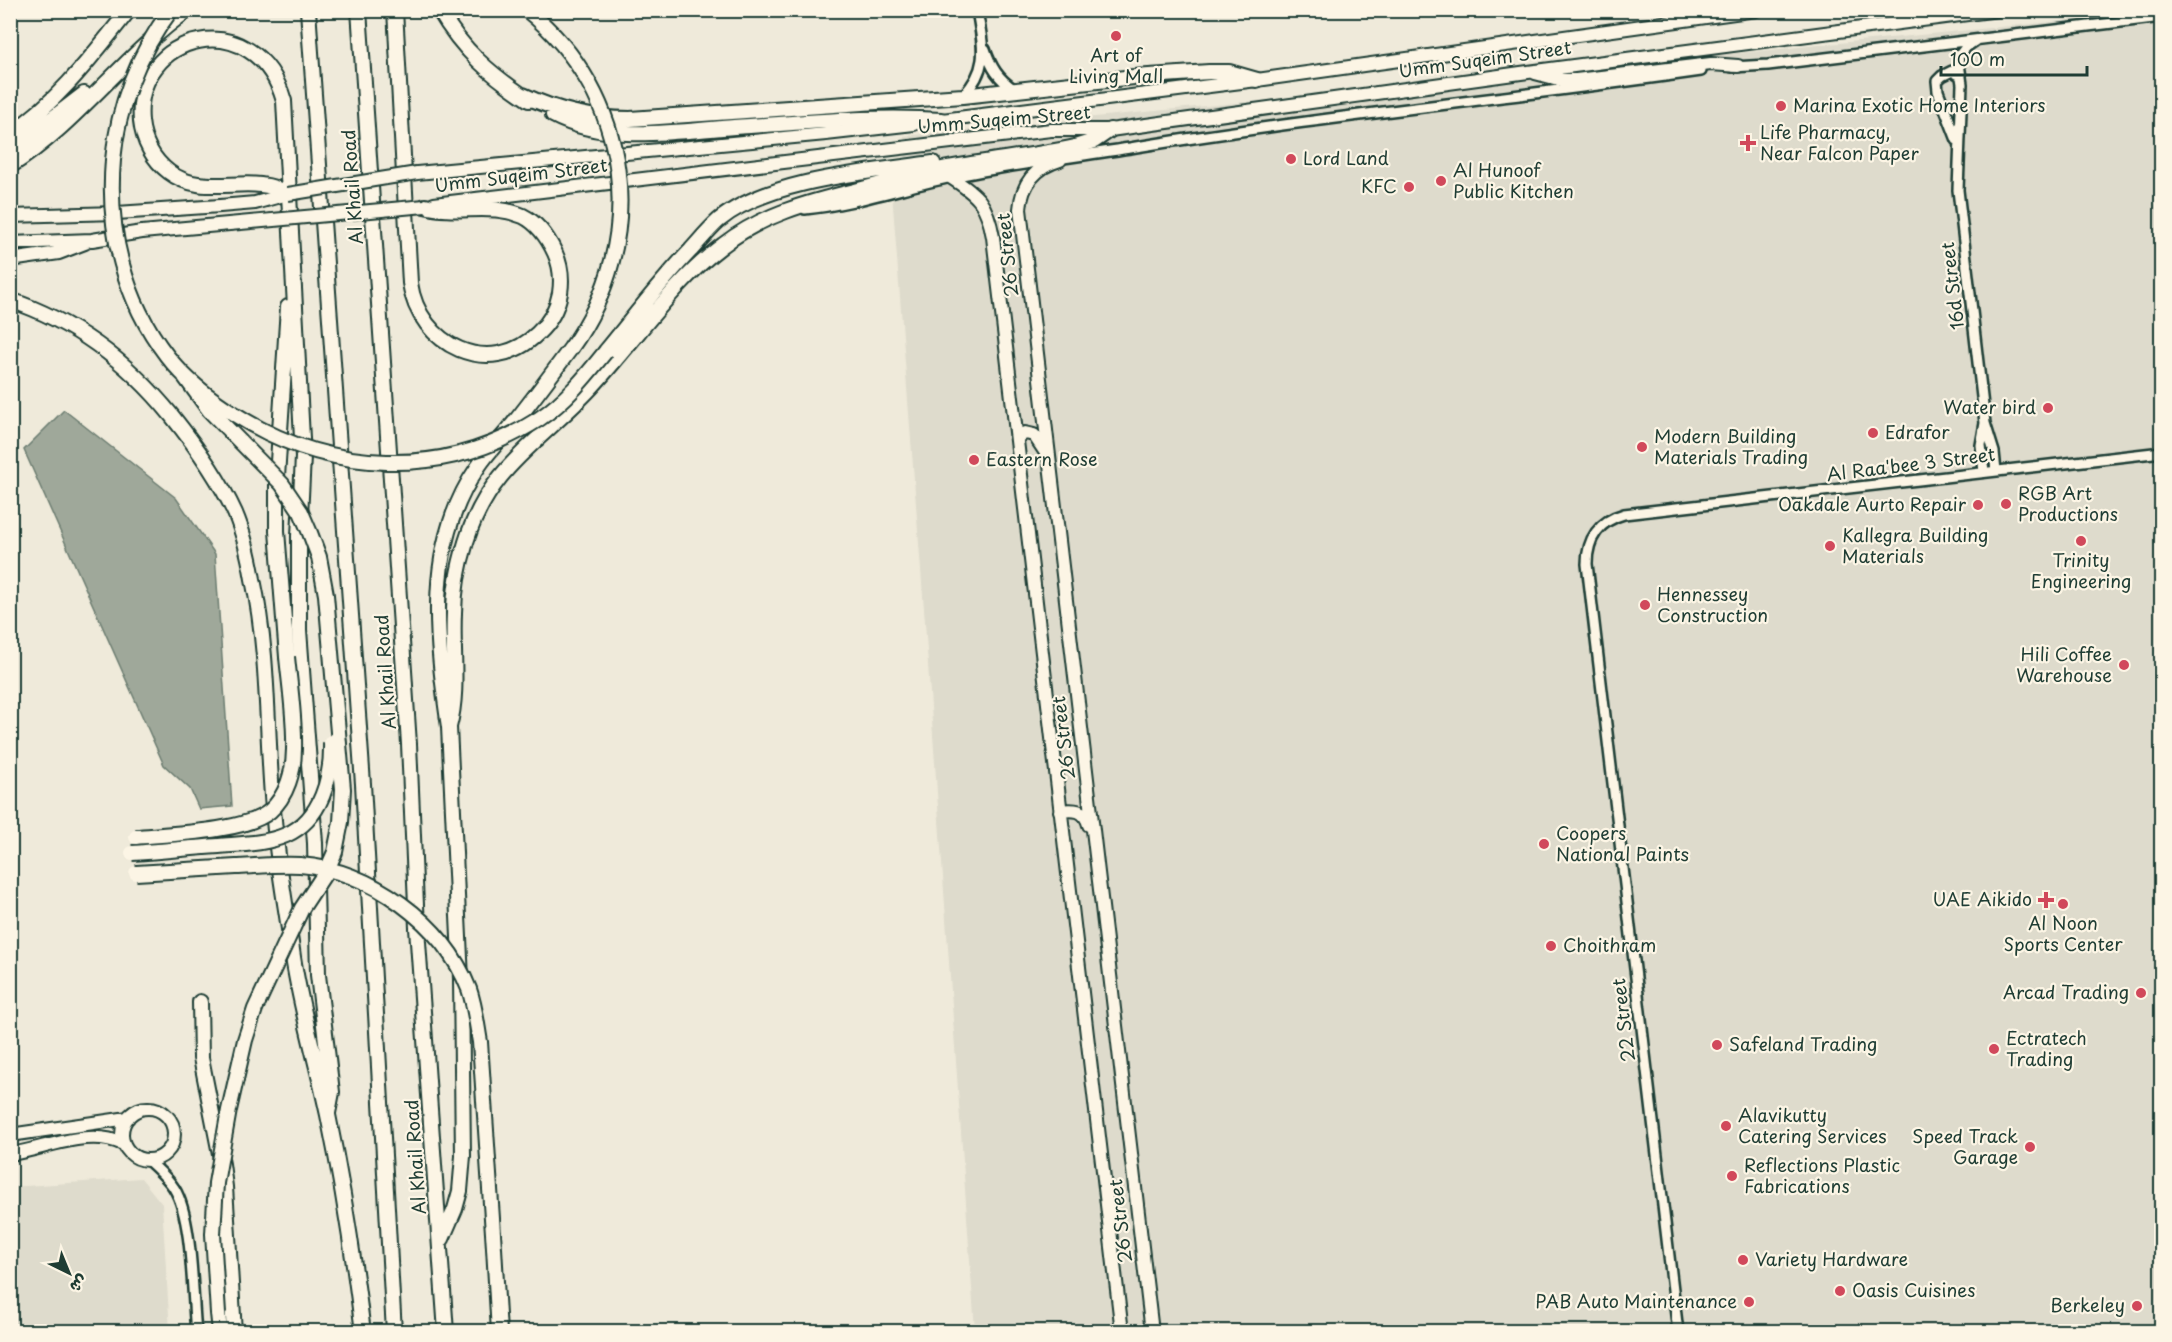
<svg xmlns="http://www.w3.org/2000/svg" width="2172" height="1342" viewBox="0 0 2172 1342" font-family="'Playpen Sans','Playpen Sans Arabic',sans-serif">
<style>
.built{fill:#dedbcc}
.water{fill:#9fa89a;stroke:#6c7d71;stroke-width:1.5}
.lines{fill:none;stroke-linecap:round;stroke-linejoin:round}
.minor-casing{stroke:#1f3d34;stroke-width:14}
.major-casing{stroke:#1f3d34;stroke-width:16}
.highway-casing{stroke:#1f3d34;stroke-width:18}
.minor{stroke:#fcf5e5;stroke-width:9}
.major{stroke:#fcf5e5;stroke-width:12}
.highway{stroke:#fcf5e5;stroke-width:14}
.major-bridge-casing{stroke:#1f3d34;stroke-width:16;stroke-linecap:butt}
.highway-bridge-casing{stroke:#1f3d34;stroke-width:18;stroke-linecap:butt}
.major-bridge{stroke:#fcf5e5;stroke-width:12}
.highway-bridge{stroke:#fcf5e5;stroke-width:14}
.poi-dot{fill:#d1495b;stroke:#fcf5e5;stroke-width:2}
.labels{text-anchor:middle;stroke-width:4.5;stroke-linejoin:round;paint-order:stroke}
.poi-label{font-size:18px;fill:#1f3d34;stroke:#fcf5e5;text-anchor:start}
.street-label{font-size:18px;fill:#1f3d34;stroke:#fcf5e5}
</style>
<rect width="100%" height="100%" fill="#efeada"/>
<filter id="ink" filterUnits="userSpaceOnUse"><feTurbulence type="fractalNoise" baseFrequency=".0167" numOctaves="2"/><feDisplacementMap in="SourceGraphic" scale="12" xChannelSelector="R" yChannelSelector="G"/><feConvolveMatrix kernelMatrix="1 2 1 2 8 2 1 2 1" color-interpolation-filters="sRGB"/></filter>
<g filter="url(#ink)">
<path class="built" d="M2161 11V1331H975L925 622 890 167 906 165 904 136Z
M141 1178 162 1204 170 1331H11V1187Z"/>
<path class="water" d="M64 410 176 498 215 554 232 806 199 809 190 789 164 765 24 450Z"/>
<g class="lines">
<g class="minor-casing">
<path id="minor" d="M1975 41 1966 47 1958 57 1962 84 1958 190 1985 423 1994 452 1996 471
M985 49C991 67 998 79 1015 90
M1732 67 1768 65 2162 17
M963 96C990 67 983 47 977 10
M1957 140 1938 91 1937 81 1942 76 1952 71 1961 76
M805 209C855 204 903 187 952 177 1013 164 1075 157 1136 147 1324 116 1513 98 1701 71
M1984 472 1981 445 1985 423
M149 1161C157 1169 168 1178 174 1188 193 1218 192 1294 196 1332
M1678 1332 1587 564C1587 539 1599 521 1624 514L2162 452"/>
</g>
<g class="major-casing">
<path id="major" d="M1535 73 1562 80H1576L1711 64 1738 66
M934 121 1257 80 1756 10
M1060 160C1036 167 1022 183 1020 209L1152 1332
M417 173 826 134 914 124
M950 177C978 195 987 203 993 237L1122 1332
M434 204 1051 130H1110L1528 72 1998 10
M10 216 117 213 220 206 255 203 288 194
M10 243 92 240 142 232
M10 260 59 253 85 243
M1017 438 1025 433 1034 435 1046 453
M1060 811C1074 809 1085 809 1089 825
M122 1134a26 26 0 1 1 52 0a26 26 0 1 1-52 0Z
M10 1135 128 1118
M10 1154C46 1149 89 1127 123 1144"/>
</g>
<g class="highway-casing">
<path id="highway" d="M308 10 363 784 394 1332
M359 10 409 744 417 928 446 1332
M395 10 410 283C419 346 490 380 538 333 550 322 557 309 560 293 562 280 561 266 555 253 548 238 539 224 523 216 491 202 457 215 425 206
M439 10C463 51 490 74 529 100
M523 95C557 111 592 119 630 119L963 96 1134 77 1209 72H1229L1257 80
M553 115C608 144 676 131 734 127 803 123 872 115 941 120
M10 134C59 101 93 55 129 10
M10 151 84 94
M10 166C77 124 123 56 188 10
M288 194C252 171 205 200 169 172 153 160 143 141 141 121 133 32 256 3 284 101L303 457 299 536V630L315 843 318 975 332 1092 328 1113
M10 300C76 322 129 363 172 416 196 446 219 478 235 513 244 534 249 556 253 579 270 659 266 740 274 820 278 866 287 912 293 957 301 1010 317 1063 328 1115 343 1187 354 1259 363 1332
M606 351C634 317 660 282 691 250 700 240 709 229 719 220 769 179 870 172 933 163
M287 657 277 531V477L288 307
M449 727C459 690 452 651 454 613 454 589 459 565 466 542 489 468 537 444 587 392 632 345 671 284 723 245 761 215 809 202 855 191 886 183 916 174 948 168 990 160 1033 156 1075 147L1094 141 1110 130
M200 1002 201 1058 222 1164 225 1187 234 1332
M442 1239 455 1209 460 1191 463 1156 461 979 449 727C436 638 424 545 478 467 487 453 499 441 510 428 531 402 551 375 571 348
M494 1248 499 1332
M218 1313 220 1332"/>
</g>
<use href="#minor" class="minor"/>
<use href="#major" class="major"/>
<use href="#highway" class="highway"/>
<g class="major-bridge-casing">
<path id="major-bridge" d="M288 194 417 173
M142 232 425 206"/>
</g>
<g class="highway-bridge-casing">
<path id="highway-bridge" d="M171 10C138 53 118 106 113 160 107 230 124 300 167 356 186 380 210 399 236 415 329 474 444 480 539 419 566 401 586 376 606 351
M527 10C632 95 649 240 571 348
M185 377 209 410 282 484 301 512 310 533 319 557 326 595 343 789 341 822 335 852 327 870 302 908 255 1009 245 1040 229 1110 216 1183 213 1234 218 1313
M136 837C169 834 246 832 270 811 287 796 294 771 294 749 295 719 290 687 287 657
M132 853C161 851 190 848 219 846 241 844 265 844 286 835 322 819 332 777 331 742
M136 873C169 871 203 869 236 867 257 866 279 864 300 865 371 870 443 923 469 989 475 1006 477 1025 480 1042L494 1248"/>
</g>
<use href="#major-bridge" class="major-bridge"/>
<use href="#highway-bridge" class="highway-bridge"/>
</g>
</g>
<g class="poi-dot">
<circle cx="1116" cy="36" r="6"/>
<circle cx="1781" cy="106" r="6"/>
<path d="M1745 134h6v6h6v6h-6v6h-6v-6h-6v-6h6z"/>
<circle cx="1291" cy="159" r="6"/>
<circle cx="1441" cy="181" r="6"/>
<circle cx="1409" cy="187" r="6"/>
<circle cx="2048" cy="408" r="6"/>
<circle cx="1873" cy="433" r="6"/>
<circle cx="1642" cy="447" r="6"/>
<circle cx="974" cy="460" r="6"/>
<circle cx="2006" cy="504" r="6"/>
<circle cx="1978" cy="505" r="6"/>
<circle cx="2081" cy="541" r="6"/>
<circle cx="1830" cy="546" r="6"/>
<circle cx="1645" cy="605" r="6"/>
<circle cx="2124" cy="665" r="6"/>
<circle cx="1544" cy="844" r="6"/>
<path d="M2043 891h6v6h6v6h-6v6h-6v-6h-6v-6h6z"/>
<circle cx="2063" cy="904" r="6"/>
<circle cx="1551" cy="946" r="6"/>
<circle cx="2141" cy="993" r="6"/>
<circle cx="1717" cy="1045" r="6"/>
<circle cx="1994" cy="1049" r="6"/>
<circle cx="1726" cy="1126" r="6"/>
<circle cx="2030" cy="1147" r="6"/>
<circle cx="1732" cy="1176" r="6"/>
<circle cx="1743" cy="1260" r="6"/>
<circle cx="1840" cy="1291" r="6"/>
<circle cx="1749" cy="1302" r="6"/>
<circle cx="2137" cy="1306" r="6"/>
</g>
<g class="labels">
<g class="poi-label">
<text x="1116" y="62" text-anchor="middle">Art of<tspan x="1116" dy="21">Living Mall</tspan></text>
<text x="1793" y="112">Marina Exotic Home Interiors</text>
<text x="1760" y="139">Life Pharmacy,<tspan x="1760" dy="21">Near Falcon Paper</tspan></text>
<text x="1303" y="165">Lord Land</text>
<text x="1453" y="177">Al Hunoof<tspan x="1453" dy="21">Public Kitchen</tspan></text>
<text x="1397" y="193" text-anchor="end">KFC</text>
<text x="2036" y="414" text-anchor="end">Water bird</text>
<text x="1885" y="439">Edrafor</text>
<text x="1654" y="443">Modern Building<tspan x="1654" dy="21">Materials Trading</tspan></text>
<text x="986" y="466">Eastern Rose</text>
<text x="2018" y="500">RGB Art<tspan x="2018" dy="21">Productions</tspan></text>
<text x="1966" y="511" text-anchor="end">Oakdale Aurto Repair</text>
<text x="1842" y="542">Kallegra Building<tspan x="1842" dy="21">Materials</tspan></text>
<text x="2081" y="567" text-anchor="middle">Trinity<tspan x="2081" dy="21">Engineering</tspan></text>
<text x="1657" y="601">Hennessey<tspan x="1657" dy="21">Construction</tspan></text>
<text x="2112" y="661" text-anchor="end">Hili Coffee<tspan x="2112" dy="21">Warehouse</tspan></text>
<text x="1556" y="840">Coopers<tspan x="1556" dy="21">National Paints</tspan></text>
<text x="2032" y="906" text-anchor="end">UAE Aikido</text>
<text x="2063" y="930" text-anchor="middle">Al Noon<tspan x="2063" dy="21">Sports Center</tspan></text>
<text x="1563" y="952">Choithram</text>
<text x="2129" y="999" text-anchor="end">Arcad Trading</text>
<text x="2006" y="1045">Ectratech<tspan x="2006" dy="21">Trading</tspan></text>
<text x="1729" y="1051">Safeland Trading</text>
<text x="1738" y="1122">Alavikutty<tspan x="1738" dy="21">Catering Services</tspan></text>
<text x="2018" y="1143" text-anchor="end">Speed Track<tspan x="2018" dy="21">Garage</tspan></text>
<text x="1744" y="1172">Reflections Plastic<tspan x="1744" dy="21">Fabrications</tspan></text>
<text x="1755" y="1266">Variety Hardware</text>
<text x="1852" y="1297">Oasis Cuisines</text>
<text x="1737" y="1308" text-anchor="end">PAB Auto Maintenance</text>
<text x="2125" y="1312" text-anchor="end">Berkeley</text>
</g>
<g class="street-label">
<text transform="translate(1485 60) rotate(-8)" y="6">Umm Suqeim Street</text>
<text transform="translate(1004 120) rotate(-5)" y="6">Umm Suqeim Street</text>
<text transform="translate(521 176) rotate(-7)" y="6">Umm Suqeim Street</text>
<text transform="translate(353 187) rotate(-94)" y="6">Al Khail Road</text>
<text transform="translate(1008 255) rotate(-96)" y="6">26 Street</text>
<text transform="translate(1953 286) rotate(-97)" y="6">16d Street</text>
<text transform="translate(1911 465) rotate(-7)" y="6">Al Raa'bee 3 Street</text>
<text transform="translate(386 672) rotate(-94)" y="6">Al Khail Road</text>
<text transform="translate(1064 738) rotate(-97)" y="6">26 Street</text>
<text transform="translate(1624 1020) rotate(-97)" y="6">22 Street</text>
<text transform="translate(416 1157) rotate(-94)" y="6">Al Khail Road</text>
<text transform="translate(1121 1221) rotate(-97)" y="6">26 Street</text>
</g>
</g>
<rect width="2172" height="1342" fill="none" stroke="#fcf5e5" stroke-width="36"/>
<rect x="18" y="18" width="2136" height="1306" fill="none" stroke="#1f3d34" stroke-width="2" filter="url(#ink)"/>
<g transform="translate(69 1273) rotate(137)" stroke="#fcf5e5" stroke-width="4.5" paint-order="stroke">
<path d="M0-4.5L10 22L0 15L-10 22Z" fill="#1f3d34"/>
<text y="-9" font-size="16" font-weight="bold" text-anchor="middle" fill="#1f3d34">ش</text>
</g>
<path d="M1941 66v9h146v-9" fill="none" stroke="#1f3d34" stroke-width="3"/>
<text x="1950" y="66" font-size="18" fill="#1f3d34" stroke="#fcf5e5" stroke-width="4.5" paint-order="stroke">100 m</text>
</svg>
